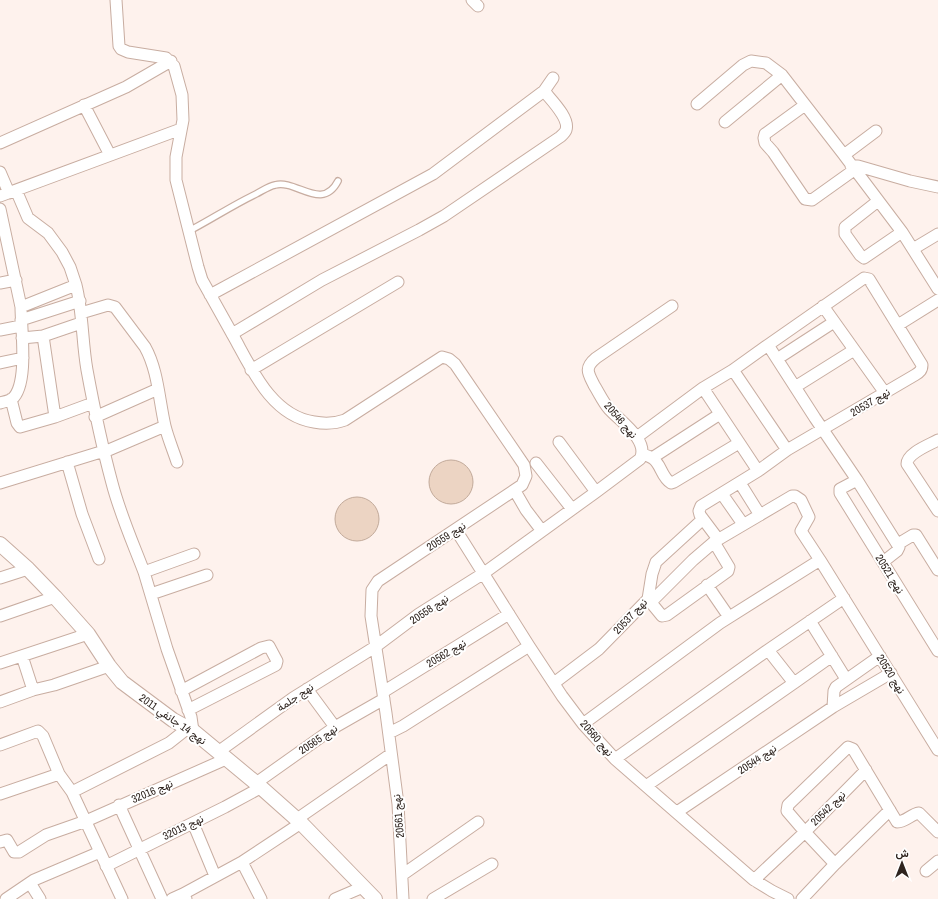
<svg xmlns="http://www.w3.org/2000/svg" width="938" height="899" viewBox="0 0 938 899" font-family="'Archivo Narrow',Vazirmatn,sans-serif">
<style>
.building{fill:#ecd4c3;stroke:#c2aa9a}
.lines{fill:none;stroke-linecap:round;stroke-linejoin:round}
.service-casing{stroke:#c8ada1;stroke-width:8}
.minor-casing{stroke:#c8ada1;stroke-width:13}
.tertiary-casing{stroke:#c8ada1;stroke-width:16}
.service{stroke:#fff;stroke-width:5.5}
.minor{stroke:#fff;stroke-width:11}
.tertiary{stroke:#fff;stroke-width:14}
.labels{text-anchor:middle;stroke-width:4;stroke-linejoin:round;paint-order:stroke}
.street-label{font-size:11px;fill:#2e241f;stroke:#fff}
</style>
<rect width="100%" height="100%" fill="#fef2ed"/>
<path class="building" d="M429 482a22 22 0 1 1 44 0a22 22 0 1 1-44 0Z
M335 519a22 22 0 1 1 44 0a22 22 0 1 1-44 0Z"/>
<g class="lines">
<g class="service-casing">
<path id="service" d="M189 231C212 219 233 205 256 194 262 191 269 186 275 185 296 179 322 212 338 181"/>
</g>
<g class="minor-casing">
<path id="minor" d="M116 0 119 46 121 49 128 52 166 58 174 66 182 95 183 120 176 157V180L198 267 202 280C213 300 224 319 235 339 253 372 273 416 314 422 325 424 334 424 345 420L442 357 449 359 455 364 524 465 526 476 522 485 378 581 372 590 371 616 386 713 398 804 403 899
M472 0 478 6
M697 104 743 65 751 61 766 63 782 75 844 155 876 131
M84 105 110 155
M805 105 765 134 764 138 765 143 773 152 805 199 812 200 854 170
M725 122 782 75
M0 143 126 87 171 61
M844 155 902 232 938 289
M851 166H858L910 181 938 187
M0 172 9 193
M16 190 28 218 48 233 62 252 70 267 76 285
M0 196 181 129
M878 201 845 227V234L860 255 864 258 902 232
M0 209 21 307
M913 249 938 234
M0 283 16 280
M210 295 433 174 544 91 553 78
M823 306 885 393
M81 313 108 305 115 307 145 347C158 370 159 400 165 426 168 438 173 450 177 462
M21 320 80 301
M898 325 938 300
M0 330 21 326
M232 334 322 280 419 230 444 216 560 137C562 135 565 133 566 130 570 118 551 100 544 91
M22 338 43 336
M777 359 834 322
M0 363 23 358
M251 370 398 282
M733 370 787 450
M795 387 854 350
M703 388 758 471
M11 399 17 423 20 427 55 417 93 403
M0 403C3 402 9 401 12 399 29 385 21 328 21 307L76 285C83 313 82 342 87 370 94 408 102 446 112 483 120 514 133 543 144 572L194 554
M55 417 43 336 81 323
M95 417 158 389
M637 437 703 388 733 370 768 345 815 418 857 480 899 547 897 551 883 562
M938 440C929 445 907 453 907 464L938 511
M559 442 596 492
M104 452 165 426
M642 454C645 455 649 456 652 458 661 463 661 477 671 483L674 482 739 443
M652 458 720 414
M67 462 82 514 99 559
M536 463 572 509
M857 480 840 489V493L938 651
M0 483 104 451
M740 483 760 515
M515 491 526 510 542 531
M722 494 743 524
M456 530 529 646 562 696 583 724 615 759 754 880 772 891 788 899
M718 539 700 515 699 511 701 506 758 471 787 450 915 375C920 372 922 370 922 365L869 279 864 278 768 345
M898 544 913 535H916L938 570
M820 560 938 750
M144 572 167 649 191 717 193 731
M0 578 28 569
M707 585 729 617
M151 594 207 575
M648 599 662 616 667 615 728 571 729 567 714 542
M0 616 55 597
M810 621 846 679
M22 656 33 690
M0 663 88 634
M554 683 599 649 648 599 652 574 656 562 703 519
M794 683 832 656
M307 689 335 727
M181 691 261 648 269 646 277 661 276 665 188 710
M383 692 509 614
M0 702 33 690 54 685 109 666
M833 707 891 673
M583 724 720 623 820 560 801 531 809 517 801 500 795 496H792L714 542 693 560 651 602
M389 733 403 726 529 646
M0 745 38 731 43 736 59 774 72 792 169 743 188 728
M218 752 293 698 375 647 419 614 484 573 596 492 640 459C650 441 620 421 609 409 603 402 599 393 594 385 588 373 584 368 596 358L672 306
M615 759 768 650 844 598
M256 783 335 727 384 699
M646 786 794 683 768 650
M72 792 122 899
M0 794 59 774
M119 805 162 899
M677 812 833 707 834 691 836 687 880 656
M297 819 391 754
M193 823 215 876
M0 842 7 840 14 852H19L46 835 86 821 226 759
M835 864 805 832 866 770
M106 866 225 807 260 788
M926 871 938 861
M402 875 478 822
M754 880 805 832 787 811 788 805 848 747 853 749 897 822C906 822 911 814 919 813L938 832
M30 883 40 899
M6 899 34 880 100 852
M172 899 183 894
M186 899 183 894 242 862
M261 899 242 862 301 823
M335 899 363 887
M433 899 492 864
M802 899 835 864 890 810"/>
</g>
<g class="tertiary-casing">
<path id="tertiary" d="M0 544 28 569 55 597 88 634 109 666 122 682 173 720 193 731 256 783 301 823 375 899"/>
</g>
<use href="#service" class="service"/>
<use href="#minor" class="minor"/>
<use href="#tertiary" class="tertiary"/>
</g>
<g class="labels">
<g class="street-label">
<text transform="translate(870 402) rotate(-31)" y="4">نهج 20537</text>
<text transform="translate(621 420) rotate(49)" y="4">نهج 20546</text>
<text transform="translate(446 536) rotate(-33)" y="4">نهج 20559</text>
<text transform="translate(890 574) rotate(58)" y="4">نهج 20521</text>
<text transform="translate(429 609) rotate(-34)" y="4">نهج 20558</text>
<text transform="translate(630 616) rotate(-47)" y="4">نهج 20537</text>
<text transform="translate(446 653) rotate(-31)" y="4">نهج 20562</text>
<text transform="translate(891 674) rotate(58)" y="4">نهج 20520</text>
<text transform="translate(295 697) rotate(-34)" y="4">نهج جلمة</text>
<text transform="translate(173 719) rotate(35)" y="4">نهج 14 جانفي 2011</text>
<text transform="translate(597 738) rotate(49)" y="4">نهج 20560</text>
<text transform="translate(318 739) rotate(-34)" y="4">نهج 20565</text>
<text transform="translate(757 759) rotate(-34)" y="4">نهج 20544</text>
<text transform="translate(152 791) rotate(-23)" y="4">نهج 32016</text>
<text transform="translate(828 808) rotate(-45)" y="4">نهج 20542</text>
<text transform="translate(398 816) rotate(-95)" y="4">نهج 20561</text>
<text transform="translate(183 827) rotate(-26)" y="4">نهج 32013</text>
</g>
</g>
<g transform="translate(902 863)" stroke="#ffffff" stroke-width="3" paint-order="stroke">
<path d="M0-3L7 15L0 10L-7 15Z" fill="#2e241f"/>
<text y="-6" font-size="11" font-weight="bold" text-anchor="middle" fill="#2e241f">ش</text>
</g>
</svg>
